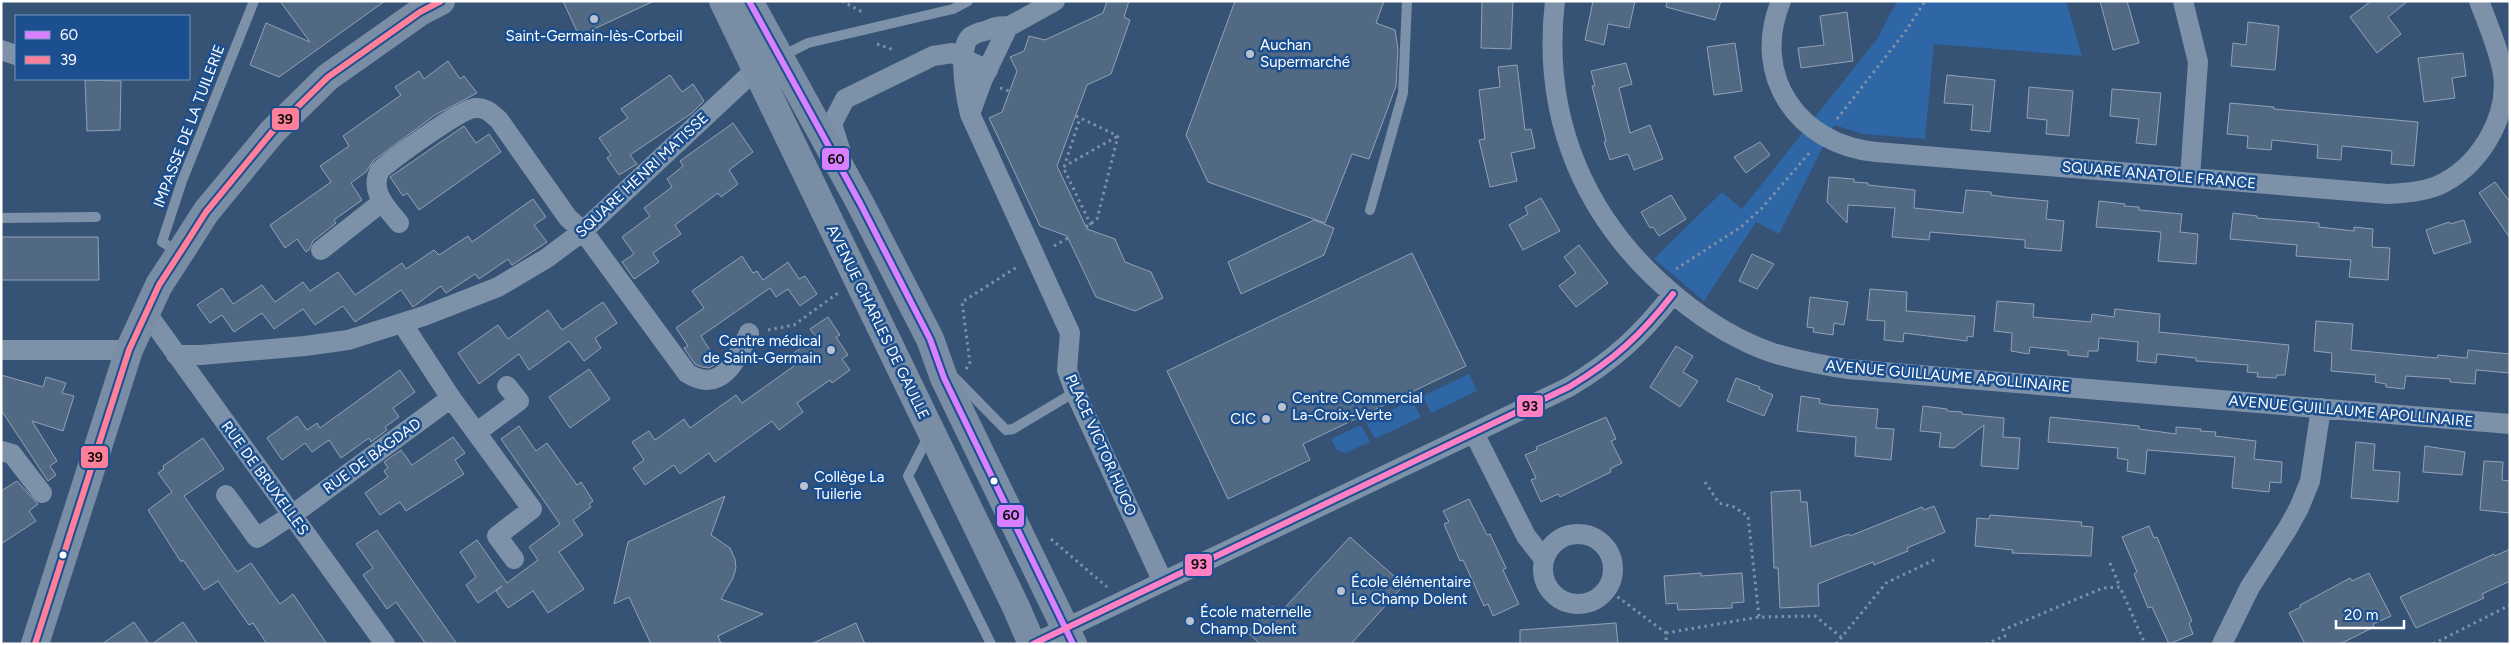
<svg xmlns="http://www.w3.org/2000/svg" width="2511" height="645" viewBox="0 0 2511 645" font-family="Figtree,sans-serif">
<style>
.green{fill:#2f66a5}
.building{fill:#526984;stroke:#92a2b6}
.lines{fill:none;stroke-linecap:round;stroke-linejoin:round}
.path{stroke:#7d92a8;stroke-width:3;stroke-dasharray:2.5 4;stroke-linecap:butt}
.lane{stroke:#7d92a8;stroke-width:10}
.street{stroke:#7d92a8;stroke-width:20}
.secondary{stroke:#798da4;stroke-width:28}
.bus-1-casing{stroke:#1b4f8f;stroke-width:10}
.bus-2-casing{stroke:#1b4f8f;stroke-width:10}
.bus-3-casing{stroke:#1b4f8f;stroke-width:10}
.bus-1{stroke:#d880ff;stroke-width:6}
.bus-2{stroke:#ff8098;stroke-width:6}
.bus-3{stroke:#ff80c5;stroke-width:6}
.poi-dot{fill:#b9c2ce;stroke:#1b4f8f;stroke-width:2}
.bus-dot{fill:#fff;stroke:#1b4f8f;stroke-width:2}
.labels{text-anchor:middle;stroke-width:5;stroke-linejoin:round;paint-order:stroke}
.poi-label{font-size:15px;fill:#fff;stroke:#1b4f8f;text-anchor:start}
.street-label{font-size:15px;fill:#fff;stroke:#1b4f8f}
.line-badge{stroke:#1b4f8f;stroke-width:2}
.pale-badge-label{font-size:14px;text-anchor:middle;font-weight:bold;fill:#111}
</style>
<rect width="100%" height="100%" fill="#365274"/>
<path class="green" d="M1897 1H2066L2082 56 1934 44 1925 139 1863 134 1834 125 1779 234 1756 222 1704 301 1654 259 1722 192 1742 209 1877 39Z
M1469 374 1477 391 1431 413 1423 396Z
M1412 400 1421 417 1375 439 1366 422Z
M1361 425 1370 442 1345 453 1337 450 1331 439Z"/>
<path class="building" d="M280 1H385L279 77 250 65 266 23 310 42Z
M563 1H654L579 36Z
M1107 1H1129L1124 17 1130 20 1111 74 1087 85 1057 166 1087 229 1115 239 1125 262 1151 272 1163 298 1135 311 1096 297 1067 236 1040 226 989 118 1002 112 1017 71 1010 57 1024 51 1029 36 1045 40 1103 13Z
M1235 1H1384L1376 23 1395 30 1398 49 1396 86 1369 159 1352 154 1325 223 1208 182 1186 135Z
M1482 1H1513L1511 49 1481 48Z
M1593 1H1635L1629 28 1608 24 1604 45 1585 40Z
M1667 1H1721L1715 20 1666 7Z
M2100 1H2127L2139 43 2113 50Z
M2371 1H2408L2388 17 2401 34 2377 53 2350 17Z
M1847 12 1853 61 1801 68 1798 48 1824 45 1820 16Z
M2248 22 2279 26 2275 70 2231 66 2233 43 2246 45Z
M1735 43 1742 91 1714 95 1707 47Z
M2463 53 2466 76 2452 78 2455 98 2424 102 2418 58Z
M448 61 460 79 464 76 477 93 435 115 373 161 366 172 351 183 362 200 334 220 336 223 313 241 309 250 306 252 297 239 285 248 270 225 331 182 320 166 349 146 343 136 401 95 395 87 419 71 424 79Z
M1626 63 1632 84 1619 88 1630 133 1650 125 1663 159 1634 170 1628 154 1610 160 1604 142 1606 141 1592 86H1595L1591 71Z
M1517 65 1525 130 1531 129 1535 148 1511 153 1517 181 1490 187 1479 140 1485 139 1479 90 1500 87 1498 67Z
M670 75 682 92 693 84 704 101 692 113 630 155 637 164 619 175 607 158 611 155 599 138 628 118 621 109Z
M1947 75 1995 80 1990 132 1971 130 1973 105 1944 103Z
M85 80 121 81 120 130 87 131Z
M2029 87 2073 91 2069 136 2046 134 2047 120 2027 118Z
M2112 89 2161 93 2156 145 2136 143 2139 119 2110 116Z
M2230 103 2274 107V109L2418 122 2414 166 2391 164 2392 151 2342 146 2341 160 2317 158 2318 145 2272 140 2271 150 2247 148 2248 136 2227 134Z
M733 123 753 152 729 170 738 184 721 197 718 193 675 225 681 234 653 253 659 262 634 279 622 262 634 254 622 237 650 216 644 208 672 187 667 179 683 166 680 161Z
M464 126 476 143 489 134 501 152 419 210 407 193 403 196 390 177Z
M1760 142 1770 155 1746 173 1734 157Z
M1829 177 1854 179V182L1868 183V185L1915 190 1914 208 1963 213 1966 190 1991 192V195L2005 197 2048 201 2046 219 2064 221 2061 251 2025 248V240L1930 232 1929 240 1892 237 1895 208 1848 205 1847 223 1827 202Z
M2495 182 2510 202V238L2479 193Z
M1671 195 1686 219 1659 236 1653 227 1650 228 1641 212Z
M1541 198 1560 231 1523 250 1509 225 1528 214 1525 207Z
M533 199 546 217 534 225 547 242 512 265 508 259 479 279 475 274 446 293 441 286 413 307 401 290 355 322 343 306 315 325 303 309 274 329 262 313 234 332 222 315 210 323 197 305 222 288 233 304 262 285 275 302 303 282 310 291 338 272 355 295 402 263 406 269 434 250 439 255 468 236 472 242Z
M2099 201 2125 204 2124 206 2139 207V210L2182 214 2180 232 2198 234 2196 264 2158 261 2161 232 2096 227Z
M2233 213 2257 216V218L2319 223V227L2354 231V227L2373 229 2372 247 2390 248 2388 280 2349 277 2351 260 2296 256 2297 245 2230 239Z
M1314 220 1334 228 1324 255 1241 294 1228 262Z
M2464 220 2471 242 2434 254 2426 230 2449 222 2450 224Z
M1 237H98L99 280H1Z
M1579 245 1608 283 1576 307 1559 286 1576 273 1564 257Z
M1412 253 1466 366 1303 444 1310 460 1228 499 1167 371Z
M1752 254 1774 264 1757 289 1739 281Z
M742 256 753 273 757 271 763 280 788 262 799 279 805 276 817 294 800 306 788 289 776 297 770 288 701 336 718 363 709 368 702 367 695 364 684 348 688 346 676 328 704 308 692 291Z
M1870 289 1907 292 1906 311 1975 316 1973 337 1967 336V341L1904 333 1903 342 1884 340 1885 321 1867 320Z
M1810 297 1848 302 1844 325 1834 323 1833 335 1813 332 1814 328 1807 327Z
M1997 301 2034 304 2033 317 2091 322 2092 314 2114 317 2115 309 2160 314 2159 332 2289 345 2285 375H2277L2276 378 2257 377 2258 373 2247 372 2248 365 2196 361V358L2157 354 2156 363 2137 361 2138 342 2099 338 2098 351H2088V357L2068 355V351L2030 347 2029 354 2011 351 2012 333 1994 331Z
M603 302 617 323 595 338 601 348 584 361 569 341 529 370 519 354 479 384 458 353 498 325 508 339 548 310 562 330Z
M828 317 840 335 836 337 848 355 842 359 850 370 832 383 830 380 797 403 803 412 779 430 772 421 715 462 709 453 680 474 674 465 645 485 633 468 644 460 632 442 649 431 655 440 684 419 690 428 736 395 742 403 794 366 788 357 816 337 810 329Z
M2316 321 2353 324 2351 350 2437 358 2438 355 2467 358 2468 350 2510 354V373L2476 370 2475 384 2450 382V379L2406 376 2404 389 2386 387V384L2375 382 2376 375 2331 371 2332 353 2314 351Z
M1676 346 1693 356 1683 372 1698 381 1680 407 1650 387Z
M589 369 610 399 570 428 549 397Z
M400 370 415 392 393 408 399 417 385 427 387 430 371 442 369 438 341 458 329 440 312 452 305 443 282 460 267 438 297 416 307 430 317 423 320 428Z
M1 375 43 387 46 377 66 383 62 393 74 396 63 431 32 421 57 461 50 466 56 475 48 481 1 410Z
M1736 378 1760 387 1759 389 1773 395 1764 416 1727 401Z
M1801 396 1820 399 1819 403 1829 405 1878 409 1876 428 1894 429 1891 460 1855 456 1856 437 1797 431Z
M1923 406 1947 409V411L1962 412V414L2004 418 2003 437 2020 438 2018 469 1981 466 1984 425 1954 448 1939 447 1941 433 1920 431Z
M1606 417 1616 439 1611 441 1622 463 1610 469 1611 472 1560 497 1558 494 1541 502 1531 480 1536 478 1525 455 1537 450 1536 447Z
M2050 417 2139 426V429L2176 434V427L2201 429 2200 431 2216 432 2215 436 2256 441 2254 459 2282 462 2281 483 2270 482 2269 492 2232 488 2235 457 2147 450 2145 474 2127 471 2128 460 2117 458 2118 448 2048 442Z
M519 426 536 451 547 443 577 485 581 482 593 501 589 504 591 507 573 520 583 535 559 552 584 589 548 613 533 591 508 608 496 591 502 586 478 603 466 585 476 577 460 552 477 540 507 583 538 560 529 547 560 524 501 439Z
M453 437 465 453 455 460 464 474 406 511 400 502 380 515 365 493 388 477 384 471 388 468 384 462 401 450 412 465Z
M203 438 224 469 184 496 237 572 251 563 280 604 293 594 327 644H267L253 623 249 625 218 581 204 590 183 560 181 562 148 510 172 492 158 473 164 469 163 466Z
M2356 442 2375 444 2373 470 2400 472 2398 502 2351 498Z
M2425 446 2465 452 2462 475 2423 472Z
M2484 461 2503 462 2502 480 2510 481V513L2480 510Z
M17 481 38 504 29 511 36 521 1 544V491Z
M1800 490 1801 502H1807L1811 547 1849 534 1850 536 1922 507 1924 510 1934 506 1945 532 1907 548 1908 551 1874 565 1873 562 1818 584 1819 606 1780 608 1778 568H1774L1771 492Z
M725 496 711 535 730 548 735 559 736 568 733 578 721 599 763 614 718 636 721 644H651L629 597 614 604 628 542Z
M1469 499 1487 535 1490 534 1506 568 1503 570 1519 604 1493 616 1488 604 1484 606 1463 560 1460 561 1444 524 1449 522 1443 511Z
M1990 515 2082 522 2081 526 2093 527 2091 556 2012 553 2013 550 1975 546 1977 518 1989 519Z
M2149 526 2154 538 2157 537 2192 621 2189 623 2193 634 2169 644 2152 607 2148 608 2134 574 2137 572 2122 537Z
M377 530 412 580 457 644H426L396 602 387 609 363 575 373 568 356 544Z
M1350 537 1404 585 1351 644H1260L1247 632 1272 606 1280 613Z
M2510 549V581L2482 594 2484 598 2416 628 2400 597 2494 554 2495 556Z
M1701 573V576L1742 573 1744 602 1732 603V608L1678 610 1677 603 1666 604 1664 576Z
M2369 573 2391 616 2373 624 2374 627 2340 644H2305L2289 613 2301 607 2300 605 2350 578 2352 581Z
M134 622 149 644H102Z
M183 622 198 644H152Z
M856 623 865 644H811Z
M1616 623 1618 644H1520V630Z"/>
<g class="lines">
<path class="path" d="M842 1 864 13
M877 44 894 50
M1000 88 1009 91
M1076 116 1118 136
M1837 119 1905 32 1925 1
M1064 167 1080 118
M1091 225 1063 167 1118 136
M1086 227 1097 219 1118 136
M1054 246 1068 238
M1676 269 1741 227 1762 208 1811 151
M768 330 794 325 838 293
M966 369 970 364 962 302 1017 267
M1705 482 1719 503 1734 507 1748 516 1759 617
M1051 539 1107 587
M2110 563 2120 587
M1607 589 1666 633V644
M1666 633 1759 617 1815 616 1841 637
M1836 644 1886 583 1934 560
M1986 644 2005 636 2003 630 2103 588 2120 587 2145 644
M2433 644 2510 605"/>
<path class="lane" d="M782 56 808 43 953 9 968 1
M1370 210 1403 93 1407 1
M1 218 96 217
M179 252 162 242 182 181 254 1
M955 378 1006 430 1013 429 1075 392
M929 435 908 476 991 644"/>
<path class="street" d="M1055 1 1008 27C999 25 993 28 985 31 980 32 974 34 970 37 957 49 966 98 970 114L1070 333 1067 370 1075 392 1163 582
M1555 1C1541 120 1586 223 1678 298 1706 321 1738 341 1773 353 1797 360 1822 365 1847 369L2510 424
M1781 1C1750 76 1799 145 1876 152L2388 194C2405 193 2421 192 2437 186 2478 168 2509 119 2503 74 2499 49 2488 25 2479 1
M2183 1 2198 62 2190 177
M1 50 16 55
M970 114 982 81 1008 27
M840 149 832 124 845 99 933 56 952 53 988 70
M399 223C386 207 369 191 380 170 394 158 460 109 475 108 486 107 492 114 499 120L568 218 583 231 687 373C722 395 737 359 749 333
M321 250 382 202
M146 312 385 644
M402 323 451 398 532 509 497 536 514 559
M1 350H129
M176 355H201L305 346 348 340 424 316 498 287 547 258 583 231 756 69
M477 432 519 401 507 386
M1474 433 1526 536 1544 559
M1 451 12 454 42 493
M226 495 257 538 292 515 451 398
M1543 569a35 35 0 1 1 70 0a35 35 0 1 1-70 0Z
M1033 644 1569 387C1614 360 1641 335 1673 294
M2222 644 2250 587 2288 528 2299 508 2310 481 2321 408"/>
<path class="secondary" d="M723 1 1016 607 1032 644
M749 1 860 203 930 339 944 378 1073 644
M35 644 129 350 159 285 185 245 206 212 272 132 328 77 420 12 441 1"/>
<g class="bus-1-casing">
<path id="bus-1" d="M749 1 860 203 930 339 944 378 1073 644"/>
</g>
<g class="bus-2-casing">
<path id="bus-2" d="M35 644 129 350 159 285 185 245 206 212 272 132 328 77 420 12 441 1"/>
</g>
<g class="bus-3-casing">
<path id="bus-3" d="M1033 644 1569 387C1614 360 1641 335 1673 294"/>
</g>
<use href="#bus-1" class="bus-1"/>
<use href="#bus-2" class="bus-2"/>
<use href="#bus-3" class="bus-3"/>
</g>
<g class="poi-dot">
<circle cx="594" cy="19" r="5"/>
<circle cx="1250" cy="54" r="5"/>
<circle cx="831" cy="350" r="5"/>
<circle cx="1282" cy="407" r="5"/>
<circle cx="1266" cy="419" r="5"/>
<circle cx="804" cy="486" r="5"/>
<circle cx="1341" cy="591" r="5"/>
<circle cx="1190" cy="621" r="5"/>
</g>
<g class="bus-dot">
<circle cx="994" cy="481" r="4.5"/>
<circle cx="63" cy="555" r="4.5"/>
</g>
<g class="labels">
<g class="poi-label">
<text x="594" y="41" text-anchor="middle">Saint-Germain-lès-Corbeil</text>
<text x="1260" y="50">Auchan<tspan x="1260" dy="17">Supermarché</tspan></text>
<text x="821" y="346" text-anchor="end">Centre médical<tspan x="821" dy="17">de Saint-Germain</tspan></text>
<text x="1292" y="403">Centre Commercial<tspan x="1292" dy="17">La-Croix-Verte</tspan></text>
<text x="1256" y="424" text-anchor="end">CIC</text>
<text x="814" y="482">Collège La<tspan x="814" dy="17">Tuilerie</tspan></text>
<text x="1351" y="587">École élémentaire<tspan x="1351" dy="17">Le Champ Dolent</tspan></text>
<text x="1200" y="617">École maternelle<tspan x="1200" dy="17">Champ Dolent</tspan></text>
</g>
<g class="street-label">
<text transform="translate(189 126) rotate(-69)" y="5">IMPASSE DE LA TUILERIE</text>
<text transform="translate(642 175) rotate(-43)" y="5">SQUARE HENRI MATISSE</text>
<text transform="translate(2159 175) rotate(5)" y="5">SQUARE ANATOLE FRANCE</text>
<text transform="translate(878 322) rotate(64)" y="5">AVENUE CHARLES DE GAULLE</text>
<text transform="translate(1948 376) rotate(5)" y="5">AVENUE GUILLAUME APOLLINAIRE</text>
<text transform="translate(2351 411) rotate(5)" y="5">AVENUE GUILLAUME APOLLINAIRE</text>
<text transform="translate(1101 445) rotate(66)" y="5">PLACE VICTOR HUGO</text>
<text transform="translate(372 456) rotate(-36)" y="5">RUE DE BAGDAD</text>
<text transform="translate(265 478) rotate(54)" y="5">RUE DE BRUXELLES</text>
</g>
</g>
<g class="line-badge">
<rect x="271" y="107" width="29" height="24" rx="5" fill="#ff8098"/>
<rect x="821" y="147" width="29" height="24" rx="5" fill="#d880ff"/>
<rect x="1516" y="394" width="28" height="24" rx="5" fill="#ff80c5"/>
<rect x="80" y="445" width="29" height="24" rx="5" fill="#ff8098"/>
<rect x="996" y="504" width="29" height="24" rx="5" fill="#d880ff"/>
<rect x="1184" y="553" width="29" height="24" rx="5" fill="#ff80c5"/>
</g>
<g class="pale-badge-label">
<text x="285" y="124">39</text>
<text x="836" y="164">60</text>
<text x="1530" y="411">93</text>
<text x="95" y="462">39</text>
<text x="1011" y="520">60</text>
<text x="1199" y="569">93</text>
</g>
<rect width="2511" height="645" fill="none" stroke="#ffffff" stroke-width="5"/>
<rect x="15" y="15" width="175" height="65" fill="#1b4f8f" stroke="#7695bc"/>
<rect x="25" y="31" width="25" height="8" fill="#d880ff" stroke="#7695bc"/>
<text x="60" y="40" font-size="15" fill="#ffffff">60</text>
<rect x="25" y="56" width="25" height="8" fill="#ff8098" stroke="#7695bc"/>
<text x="60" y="65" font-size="15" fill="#ffffff">39</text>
<path d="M2336 620v8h68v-8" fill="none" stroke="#ffffff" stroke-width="2.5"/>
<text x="2344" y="620" font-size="15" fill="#ffffff" stroke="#1b4f8f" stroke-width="4" paint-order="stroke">20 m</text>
</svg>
